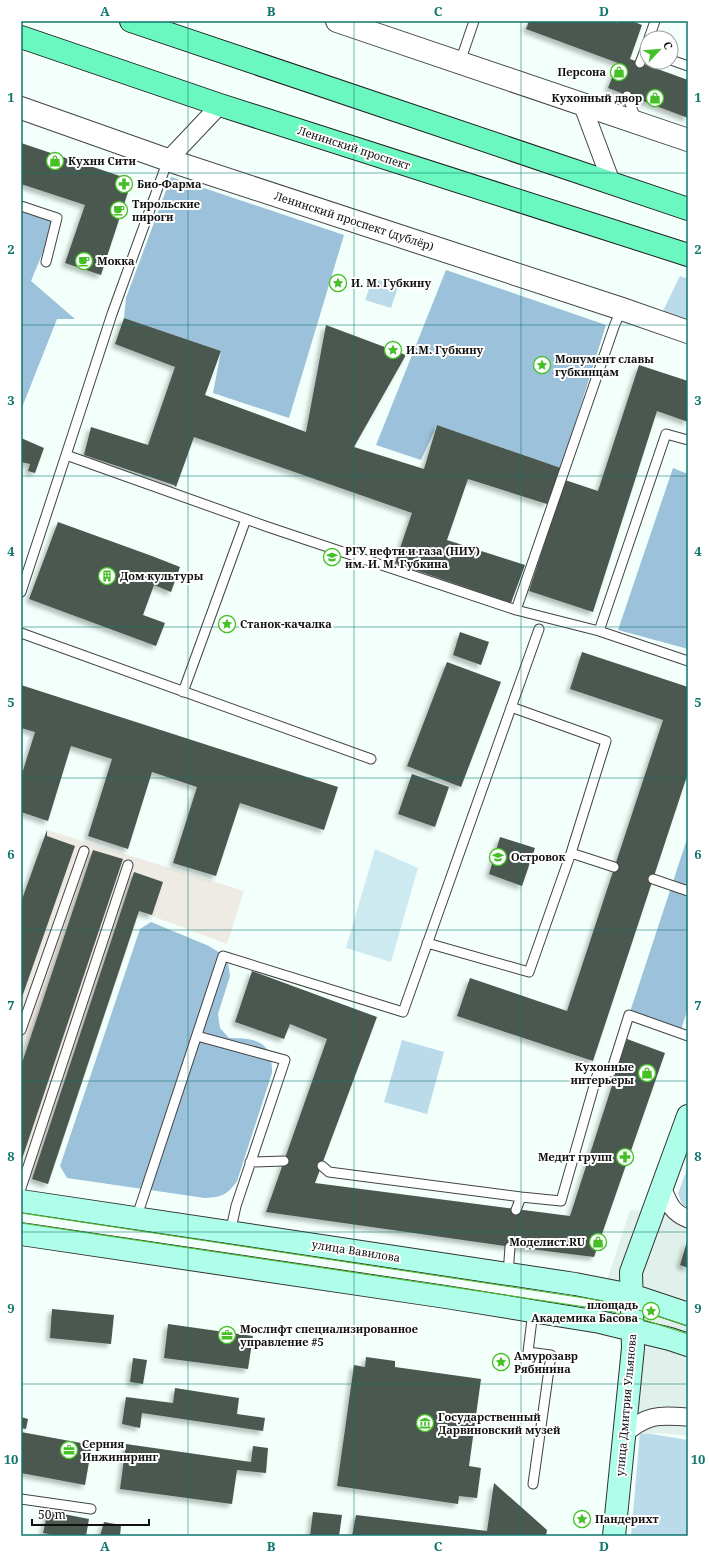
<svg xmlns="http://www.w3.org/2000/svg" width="709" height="1557" viewBox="0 0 709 1557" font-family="'Noto Serif',serif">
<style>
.industrial{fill:#eeebe4}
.green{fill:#bbdaea}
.forest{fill:#9bc1db}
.pitch{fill:#cdeaf1}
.plaza{fill:#e0f0ea}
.building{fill:#4c584f;filter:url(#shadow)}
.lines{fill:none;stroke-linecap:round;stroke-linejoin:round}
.service-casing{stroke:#434343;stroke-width:11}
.minor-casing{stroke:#434343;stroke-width:19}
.tertiary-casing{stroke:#434343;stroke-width:24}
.secondary-casing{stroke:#323232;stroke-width:24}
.primary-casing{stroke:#212121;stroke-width:24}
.service{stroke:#fff;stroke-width:9}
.minor{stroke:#fff;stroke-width:17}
.tertiary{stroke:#fff;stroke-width:22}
.secondary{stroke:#aefee9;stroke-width:22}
.primary{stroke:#6af7c0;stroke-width:22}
.tram{stroke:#45c027;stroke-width:1}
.grid{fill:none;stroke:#0f766e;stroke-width:1;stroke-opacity:0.55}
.labels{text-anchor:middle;stroke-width:4;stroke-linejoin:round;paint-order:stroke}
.poi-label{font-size:11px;font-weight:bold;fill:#101010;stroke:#fff;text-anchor:start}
.street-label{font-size:11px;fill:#101010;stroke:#fff}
.neatline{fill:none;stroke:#0f766e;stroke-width:1.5}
.grid-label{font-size:13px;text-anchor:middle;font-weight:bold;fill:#0f766e}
</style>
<defs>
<filter id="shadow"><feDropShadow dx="-3.5" dy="3.5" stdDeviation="2" flood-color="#0004"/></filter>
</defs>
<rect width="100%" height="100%" fill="#f2fffb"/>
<path class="industrial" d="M47 830 244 891 227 944 139 911 48 1184 21 1175V905Z"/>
<path class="green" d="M680 276 688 279V321L662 313Z
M373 278 398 287 391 308 365 300Z
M402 1040 444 1052 427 1114 384 1102Z
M688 1166V1211L685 1210 678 1194Z
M640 1432 688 1440V1536H631Z"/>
<path class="forest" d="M171 177 344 235 289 418 213 393 221 351 124 318 126 298Z
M21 206 57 218 31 281 75 319H57L21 410Z
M446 270 606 325 561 468 437 425 421 460 376 445Z
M673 468 688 474V649L618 630Z
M688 836V1008L680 1033 629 1015Z
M151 922 209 946 220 953 228 963 230 976 218 1014 220 1028 229 1038C257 1038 273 1042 272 1073L237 1181C227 1195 222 1197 205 1198L67 1178 60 1166 140 929Z"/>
<path class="pitch" d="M375 849 418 868 391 962 346 948Z"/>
<path class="plaza" d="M630 1210 667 1212 688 1220V1436L660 1433 612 1436 620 1385 621 1340 607 1281Z"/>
<path class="building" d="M529 21H613L617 23 618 21H632L642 25 630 59 688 80V118L608 88 618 63 526 29Z
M21 143 132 180 101 275 65 263 85 205 21 184Z
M124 318 221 351 205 395 306 432 326 325 406 355 354 447 424 469 437 425 561 468 547 504 468 479 447 540 525 565 511 603 395 563 412 513 194 437 176 487 174 485 84 455 91 427 148 445 175 367 115 344Z
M639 365 688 381V422L657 411 593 612 529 591 565 480 598 491Z
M21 438 44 448 35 473 28 471 30 464 21 462Z
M58 522 152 556 180 567 171 592 154 585 143 615 165 623 156 646 29 599Z
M460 632 489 642 481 665 453 655Z
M582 652 688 687V773L593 1061 457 1016 470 978 567 1011 663 720 570 689Z
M447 662 501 682 461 787 407 766Z
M21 685 338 787 324 830 240 803 216 876 173 863 197 787 152 772 128 849 88 836 112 759 71 746 48 821 21 812V777L35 732 21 728Z
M412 774 449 787 435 827 398 814Z
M47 830V836L75 846 21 1000V902Z
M500 837 535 848 522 886 489 874Z
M93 850 123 859 21 1162V1066Z
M134 872 163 882 152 915 139 911 48 1184 32 1179Z
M252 971 377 1017 315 1183 570 1216 627 1039 665 1053 594 1257 498 1245 266 1212 327 1039 290 1024 284 1039 235 1022Z
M688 1238V1268L680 1265Z
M52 1309 114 1315 111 1344 50 1338Z
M168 1324 253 1336 248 1369 164 1358Z
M366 1357 395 1361V1367L481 1379 469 1466 481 1468 477 1498 459 1496 458 1504 337 1486 354 1365 365 1367Z
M133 1358 147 1360 143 1384 130 1382Z
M175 1388 239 1398 237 1414 265 1418 263 1431 142 1413 140 1428 122 1424 126 1397 173 1403Z
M21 1417 28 1419 26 1429 21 1428Z
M21 1432 92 1445 85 1485 21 1473Z
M126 1444 251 1462 253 1446 268 1448 266 1473 237 1470 232 1504 120 1489Z
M494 1483 547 1530 546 1536H352L356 1515 487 1531Z
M48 1511 89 1519 86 1536H59L43 1533Z
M313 1512 342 1515 339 1536H310Z
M104 1522 121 1525 120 1536H100Z"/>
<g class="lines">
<g class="service-casing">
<path id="service" d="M649 38 655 21
M671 60 688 66
M460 62 474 21
M640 63 645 50
M627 96 637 121
M168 160 112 314 66 455 268 527 516 610 615 324 622 309
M21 206 57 218 46 262
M21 592 66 455
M516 610 599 631 666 434 688 440
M599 631 688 661
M21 633 371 759
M183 692 246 519
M571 853 614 867
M653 879 688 891
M427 943 529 972 571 853 606 741 511 707
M21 1030 84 851
M197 1036 285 1060 236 1206 230 1233
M250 1162 284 1161
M322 1166 329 1172 521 1197 561 1201 598 1072H611L629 1015 688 1036
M21 1188 128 865
M516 1210 521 1197
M136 1219 223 956 403 1012 539 629
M508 1274 510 1247
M533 1484 551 1355 528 1352 533 1311
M21 1499 91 1509"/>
</g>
<g class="minor-casing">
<path id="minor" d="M582 104 612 184
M168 160 220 105
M662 1187C669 1203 671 1212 688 1219
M623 1435C647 1414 658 1415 688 1417"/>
</g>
<g class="tertiary-casing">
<path id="tertiary" d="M337 21 688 140
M21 108 168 160 622 309 688 332"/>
</g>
<g class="secondary-casing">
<path id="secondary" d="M21 1201 575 1284 631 1295 688 1314
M21 1234 446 1297 600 1322 670 1339 688 1345
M614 1536 633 1348 631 1272 688 1116"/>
</g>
<g class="primary-casing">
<path id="primary" d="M131 21 688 209
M21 37 220 105 688 255"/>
</g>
<use href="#service" class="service"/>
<use href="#minor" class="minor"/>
<use href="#tertiary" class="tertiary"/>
<use href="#secondary" class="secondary"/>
<use href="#primary" class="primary"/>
<path class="tram" d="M21 1213 598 1300 632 1308 688 1326
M21 1223 599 1309 632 1316 688 1334"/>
</g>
<path class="grid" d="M188 21V1536M354 21V1536M521 21V1536M21 173H688M21 325H688M21 476H688M21 627H688M21 778H688M21 930H688M21 1081H688M21 1232H688M21 1384H688"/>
<defs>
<g id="shop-ring" transform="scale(0.9)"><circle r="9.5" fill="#fff" stroke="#45c027" stroke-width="1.5"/><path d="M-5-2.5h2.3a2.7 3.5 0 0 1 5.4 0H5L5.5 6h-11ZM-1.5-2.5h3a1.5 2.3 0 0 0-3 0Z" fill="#45c027"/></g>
<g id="pharmacy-ring" transform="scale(0.9)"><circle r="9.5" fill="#fff" stroke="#45c027" stroke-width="1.5"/><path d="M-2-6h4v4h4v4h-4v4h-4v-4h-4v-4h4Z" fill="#45c027"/></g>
<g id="cafe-ring" transform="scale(0.9)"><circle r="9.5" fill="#fff" stroke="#45c027" stroke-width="1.5"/><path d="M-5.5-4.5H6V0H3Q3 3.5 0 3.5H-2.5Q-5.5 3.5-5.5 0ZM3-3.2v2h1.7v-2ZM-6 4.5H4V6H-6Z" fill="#45c027"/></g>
<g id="sight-ring" transform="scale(0.9)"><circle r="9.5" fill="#fff" stroke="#45c027" stroke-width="1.5"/><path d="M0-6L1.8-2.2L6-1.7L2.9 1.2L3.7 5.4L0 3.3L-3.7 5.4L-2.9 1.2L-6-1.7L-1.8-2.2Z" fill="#45c027"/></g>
<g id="university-ring" transform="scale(0.9)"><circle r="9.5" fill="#fff" stroke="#45c027" stroke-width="1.5"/><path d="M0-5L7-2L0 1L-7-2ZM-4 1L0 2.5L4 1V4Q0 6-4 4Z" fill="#45c027"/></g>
<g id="building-ring" transform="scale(0.9)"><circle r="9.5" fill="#fff" stroke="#45c027" stroke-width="1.5"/><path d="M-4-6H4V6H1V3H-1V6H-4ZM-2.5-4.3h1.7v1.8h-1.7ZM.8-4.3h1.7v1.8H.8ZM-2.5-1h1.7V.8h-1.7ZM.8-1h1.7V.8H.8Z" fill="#45c027"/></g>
<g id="school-ring" transform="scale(0.9)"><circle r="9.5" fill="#fff" stroke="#45c027" stroke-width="1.5"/><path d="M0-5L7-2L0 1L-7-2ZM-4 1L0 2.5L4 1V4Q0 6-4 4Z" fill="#45c027"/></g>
<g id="office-ring" transform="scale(0.9)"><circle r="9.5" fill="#fff" stroke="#45c027" stroke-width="1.5"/><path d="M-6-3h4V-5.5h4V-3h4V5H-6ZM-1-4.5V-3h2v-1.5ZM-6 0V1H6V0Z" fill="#45c027"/></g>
<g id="museum-ring" transform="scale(0.9)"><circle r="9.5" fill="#fff" stroke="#45c027" stroke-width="1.5"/><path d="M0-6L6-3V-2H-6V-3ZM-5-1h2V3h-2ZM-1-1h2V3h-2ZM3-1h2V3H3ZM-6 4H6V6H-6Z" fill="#45c027"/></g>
</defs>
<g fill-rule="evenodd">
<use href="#shop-ring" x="619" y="72"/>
<use href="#shop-ring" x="655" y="98"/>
<use href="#shop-ring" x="55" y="161"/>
<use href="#pharmacy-ring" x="124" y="184"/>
<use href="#cafe-ring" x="119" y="210"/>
<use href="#cafe-ring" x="84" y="261"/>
<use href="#sight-ring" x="338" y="283"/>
<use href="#sight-ring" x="393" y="350"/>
<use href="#sight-ring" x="542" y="365"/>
<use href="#university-ring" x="332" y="557"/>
<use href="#building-ring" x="107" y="576"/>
<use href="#sight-ring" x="227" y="624"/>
<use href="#school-ring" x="498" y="857"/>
<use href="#shop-ring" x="647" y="1073"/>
<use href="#pharmacy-ring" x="625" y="1157"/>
<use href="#shop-ring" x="598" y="1242"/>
<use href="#sight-ring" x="651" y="1311"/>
<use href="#office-ring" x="227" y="1335"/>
<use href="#sight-ring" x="501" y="1362"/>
<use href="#museum-ring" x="425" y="1423"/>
<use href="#office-ring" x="69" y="1450"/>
<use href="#sight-ring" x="582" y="1519"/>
</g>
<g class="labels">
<g class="poi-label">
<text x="606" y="76" text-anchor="end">Персона</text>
<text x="642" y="102" text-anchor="end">Кухонный двор</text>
<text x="68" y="165">Кухни Сити</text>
<text x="137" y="188">Био-Фарма</text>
<text x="132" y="208">Тирольские<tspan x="132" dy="13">пироги</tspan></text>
<text x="97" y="265">Мокка</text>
<text x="351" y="287">И. М. Губкину</text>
<text x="406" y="354">И.М. Губкину</text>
<text x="555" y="363">Монумент славы<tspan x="555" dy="13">губкинцам</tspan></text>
<text x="345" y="555">РГУ нефти и газа (НИУ)<tspan x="345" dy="13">им. И. М. Губкина</tspan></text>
<text x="120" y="580">Дом культуры</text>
<text x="240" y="628">Cтанок-качалка</text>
<text x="511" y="861">Островок</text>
<text x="634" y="1071" text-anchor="end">Кухонные<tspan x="634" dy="13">интерьеры</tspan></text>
<text x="612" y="1161" text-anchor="end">Медит групп</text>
<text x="585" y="1246" text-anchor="end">Моделист.RU</text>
<text x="638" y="1309" text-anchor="end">площадь<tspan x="638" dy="13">Академика Басова</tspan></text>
<text x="240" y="1333">Мослифт специализированное<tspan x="240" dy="13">управление #5</tspan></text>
<text x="514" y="1360">Амурозавр<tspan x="514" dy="13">Рябинина</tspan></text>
<text x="438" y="1421">Государственный<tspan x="438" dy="13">Дарвиновский музей</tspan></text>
<text x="82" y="1448">Серния<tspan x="82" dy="13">Инжиниринг</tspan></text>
<text x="595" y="1523">Пандерихт</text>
</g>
<g class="street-label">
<text transform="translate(354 148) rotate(18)" y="4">Ленинский проспект</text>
<text transform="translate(354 221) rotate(18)" y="4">Ленинский проспект (дублёр)</text>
<text transform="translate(356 1251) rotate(9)" y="4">улица Вавилова</text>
<text transform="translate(626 1405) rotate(-85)" y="4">улица Дмитрия Ульянова</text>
</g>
</g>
<rect width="709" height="1557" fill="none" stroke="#ffffff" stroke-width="44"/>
<g transform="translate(659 50) rotate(64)"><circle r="19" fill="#ffffff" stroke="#9f9f9f"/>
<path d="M0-3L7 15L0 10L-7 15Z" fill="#45c027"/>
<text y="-6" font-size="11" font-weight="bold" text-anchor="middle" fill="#101010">С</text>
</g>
<path d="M32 1519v6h117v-6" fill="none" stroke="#101010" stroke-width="2"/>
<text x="38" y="1519" font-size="12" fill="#101010" stroke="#ffffff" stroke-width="3" paint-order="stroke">50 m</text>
<rect x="22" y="22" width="665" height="1513" class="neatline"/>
<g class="grid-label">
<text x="105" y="16">A</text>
<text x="271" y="16">B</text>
<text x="438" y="16">C</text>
<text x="604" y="16">D</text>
<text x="11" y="102">1</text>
<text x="698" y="102">1</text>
<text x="11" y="254">2</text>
<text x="698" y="254">2</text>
<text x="11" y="405">3</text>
<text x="698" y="405">3</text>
<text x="11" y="556">4</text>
<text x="698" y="556">4</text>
<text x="11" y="707">5</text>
<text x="698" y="707">5</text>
<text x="11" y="859">6</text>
<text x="698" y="859">6</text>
<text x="11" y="1010">7</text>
<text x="698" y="1010">7</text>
<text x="11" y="1161">8</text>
<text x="698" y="1161">8</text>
<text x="11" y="1313">9</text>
<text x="698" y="1313">9</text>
<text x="11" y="1464">10</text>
<text x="698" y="1464">10</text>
<text x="105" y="1551">A</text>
<text x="271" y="1551">B</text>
<text x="438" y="1551">C</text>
<text x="604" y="1551">D</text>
</g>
</svg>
